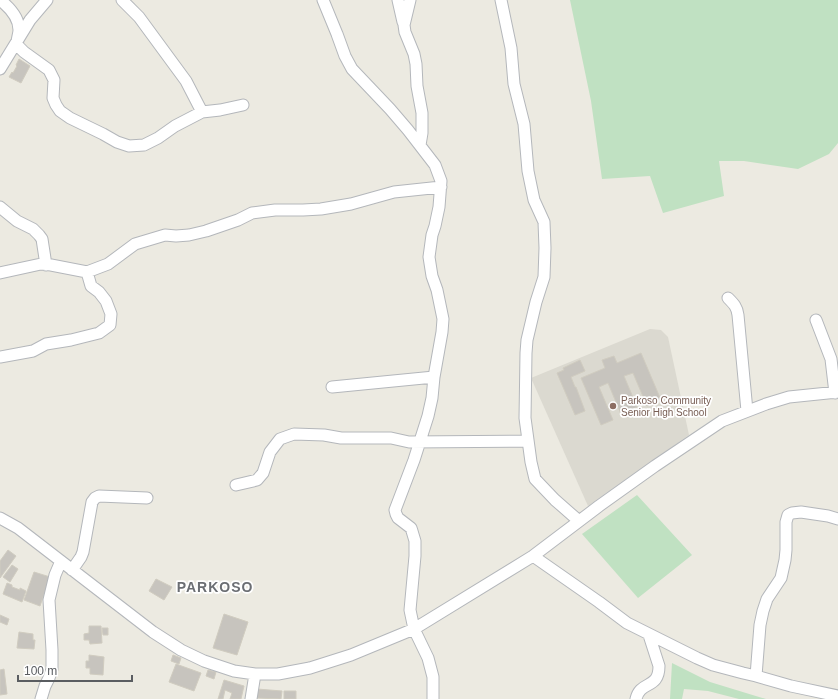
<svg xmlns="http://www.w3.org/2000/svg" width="838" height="699" viewBox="0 0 838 699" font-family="Helvetica,sans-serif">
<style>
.education{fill:#dbd9d0}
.green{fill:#c0e1c2}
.building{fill:#c7c4be;stroke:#d0ccc0}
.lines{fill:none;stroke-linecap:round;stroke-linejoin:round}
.minor-casing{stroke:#b4b7bb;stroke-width:13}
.minor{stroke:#fff;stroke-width:11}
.education-dot{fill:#8d6e63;stroke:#fff;stroke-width:1.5}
.labels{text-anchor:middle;stroke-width:3.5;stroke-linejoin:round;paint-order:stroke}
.education-label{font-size:10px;fill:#785e54;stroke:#fff;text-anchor:start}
.district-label{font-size:14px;font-weight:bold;letter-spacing:1px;fill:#6b6e73;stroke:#fff}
</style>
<rect width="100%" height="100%" fill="#eceae1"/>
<path class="education" d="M650 329 661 330 668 337 689 435 588 506 531 378Z"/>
<path class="green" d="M570 0H838V143L829 154 798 169 744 161H719L724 196 663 213 650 176 602 179 591 101Z
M637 495 692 555 638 598 582 534Z
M672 663 710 682 766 699H739L708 691 684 689 682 699H670Z"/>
<path class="building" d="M19 59 30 66 21 83 9 77 12 72 13 73 17 66 16 65Z
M641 353 661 400 647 406 633 373 624 376 637 407 621 414 608 383 599 387 613 420 601 425 581 378 605 368 602 360 614 356 617 363Z
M580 360 585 371 571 377 575 387H576L585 411 575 415 557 373 564 370 563 368Z
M8 550 16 556 0 578V561Z
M12 565 18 569 10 582 3 577Z
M34 572 50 577 40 606 24 600Z
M156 579 172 587 164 600 149 591Z
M7 583 12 585V587L20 590V588L26 591 22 602 3 594Z
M224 614 248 622 237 655 213 648Z
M0 615 9 619 7 625 0 622Z
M89 626H101L102 643 90 644 89 640H84V634L89 633Z
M102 628H108V635H103Z
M19 632 33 634V640H35L34 649 17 648Z
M89 655 104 657 103 675 90 674V668H86V661H89Z
M173 655 181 658 179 664 171 661Z
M176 664 201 673 194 691 169 682Z
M4 669 7 694 0 695V670Z
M208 670 216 672 214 679 206 676Z
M224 680 244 686 241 699H230L232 693 225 690 223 699H218Z
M257 689 282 691 281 699 256 698Z
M284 691H296V699H284Z"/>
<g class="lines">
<g class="minor-casing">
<path id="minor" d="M0 0C9 7 19 17 19 30 19 34 17 38 17 43L19 47 24 52 49 70 54 80 53 98 56 105 60 111 70 118 103 134 117 142 129 146 144 145 158 138 175 126 202 112 220 110 243 105
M122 0 139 17 186 81 202 112
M323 0 337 34 345 56 352 69 390 109 408 130 435 165 441 181 439 207 435 226 432 235 429 257 432 276 437 290 443 319 442 332 434 377 432 398 428 416 414 460 395 510 396 514 398 518 411 528 412 531 415 541V556L410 610 414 629 428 658 433 677V699
M398 0 403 22
M410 0 404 25 405 32 414 54 416 64 417 86 422 113V133L420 145
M501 0 511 48 514 84 524 124 528 171 534 200 544 222 545 248 544 277 536 302 527 340 526 353 525 418 531 462 535 479 555 500 579 521
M0 69 30 20 47 0
M0 207 17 221 33 229 39 235 42 239 46 265
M0 273 41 264 51 265 87 272
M728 298C734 304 737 307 738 315L747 411
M816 320 831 359 835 393
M0 357 33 351 46 344 71 340 99 333 110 325 111 314 106 301 99 292 91 286 87 272 108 264 135 244 165 235 176 236 189 235 206 231 238 220 252 213 275 210H303L321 209 351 204 394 192 441 187
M332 387 434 377
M236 485 257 480 263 473 270 452 280 439 294 434 324 435 341 438H391L409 442 528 441
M0 518 18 528 153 632 181 650 204 661 234 671 255 674H278L310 668 351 655 414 629 533 556 599 506 655 466 722 421 766 404 789 397 838 392
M533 556 599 602 627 623 697 658 713 665 743 673 756 676 791 686 838 696
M72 570 81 557 83 552 92 502 95 498 99 496 147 498
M756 676 760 625 763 611 767 599 781 578 785 560 786 550V522L788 515 792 513 801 512 828 516 838 519
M41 699 45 686 49 678 52 669V650L49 600 55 575 61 561
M251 699 255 674
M636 699C640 680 659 690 659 666L649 635"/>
</g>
<use href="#minor" class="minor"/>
</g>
<circle class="education-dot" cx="613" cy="406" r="4"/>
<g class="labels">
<g class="education-label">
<text x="621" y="404">Parkoso Community<tspan x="621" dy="12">Senior High School</tspan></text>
</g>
<g class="district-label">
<text x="215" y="592">PARKOSO</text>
</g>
</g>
<path d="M18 675v6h114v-6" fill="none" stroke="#5a5d61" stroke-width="2"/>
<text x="24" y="675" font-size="12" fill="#5a5d61" stroke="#ffffff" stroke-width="3" paint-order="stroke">100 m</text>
</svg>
